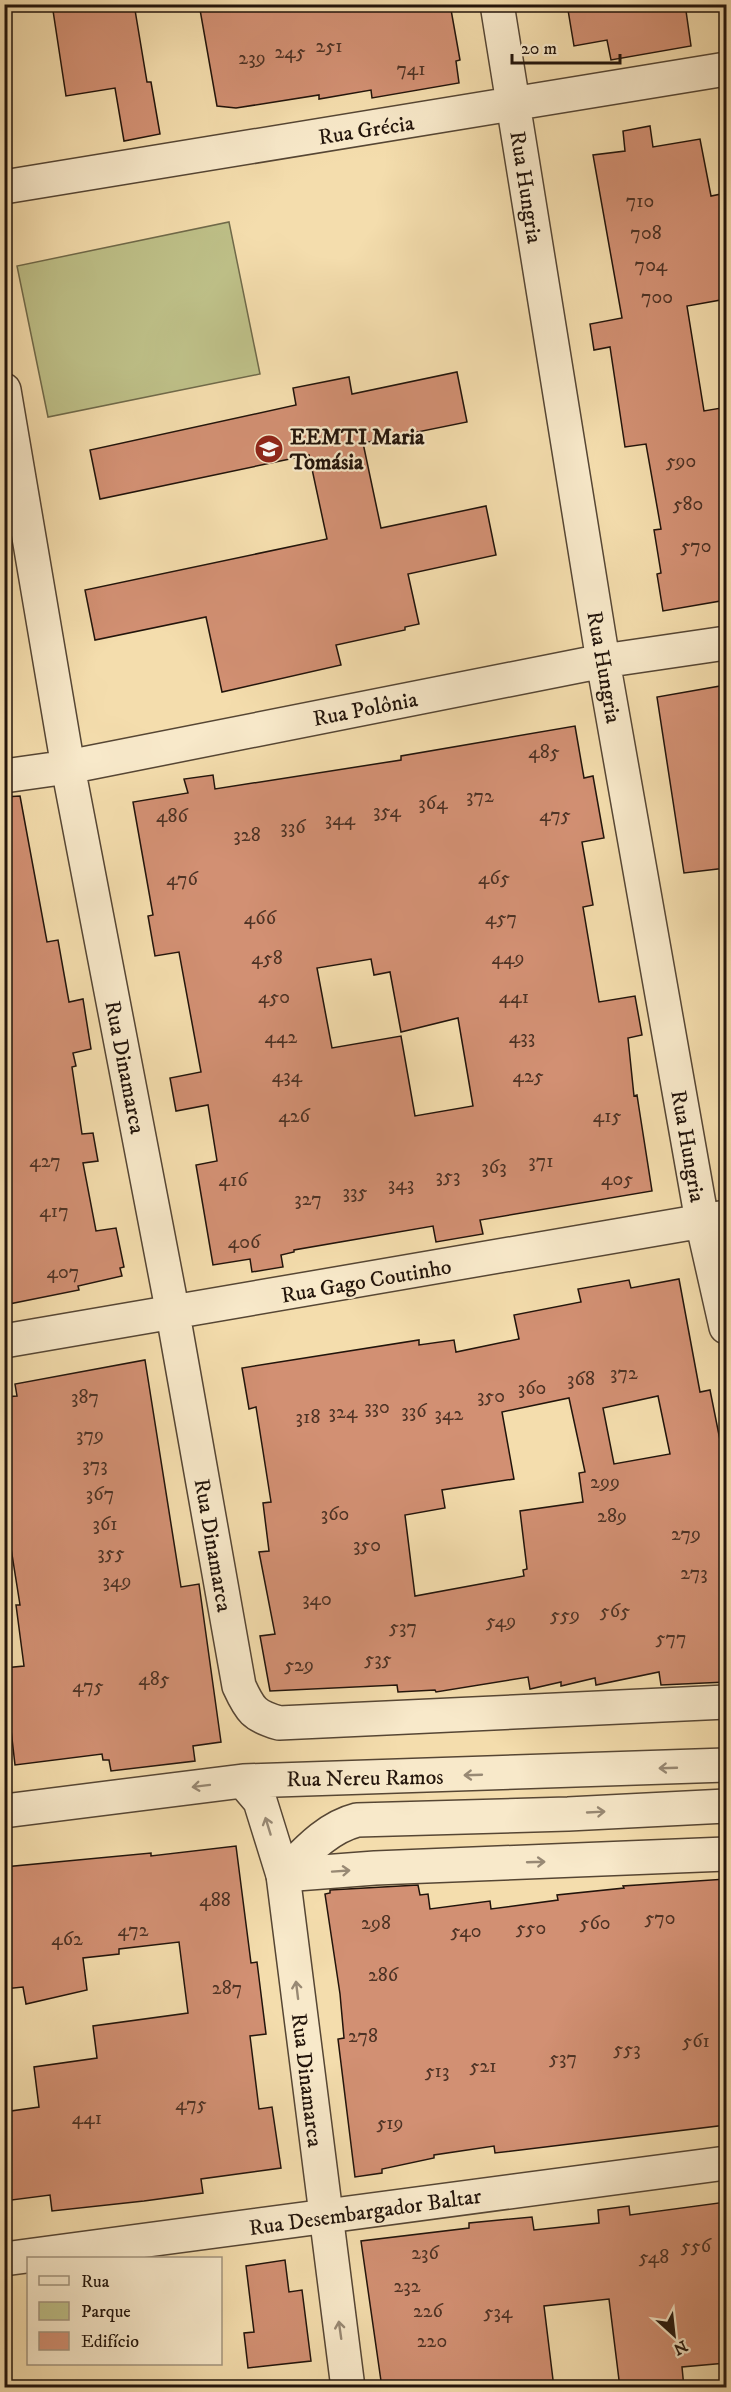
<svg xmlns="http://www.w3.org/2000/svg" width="731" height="2392" viewBox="0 0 731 2392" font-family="'IM FELL DW Pica',serif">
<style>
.green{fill:#bec088;stroke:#706a4a;stroke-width:1.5}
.building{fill:#d29073;stroke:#22140b;stroke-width:1.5;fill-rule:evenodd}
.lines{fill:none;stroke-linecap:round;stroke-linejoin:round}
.minor-casing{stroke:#564634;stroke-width:36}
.tertiary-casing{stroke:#564634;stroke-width:36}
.minor{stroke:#f8e9ca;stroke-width:33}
.tertiary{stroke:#f8e9ca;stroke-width:33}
.oneway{stroke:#988974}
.labels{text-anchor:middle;stroke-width:4.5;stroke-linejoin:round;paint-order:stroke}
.number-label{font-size:20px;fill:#4e3325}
.street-label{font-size:22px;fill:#22140b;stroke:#f8e9ca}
.poi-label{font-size:22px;font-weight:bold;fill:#22140b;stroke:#f8e9ca;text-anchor:start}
</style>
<rect width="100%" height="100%" fill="#f4ddad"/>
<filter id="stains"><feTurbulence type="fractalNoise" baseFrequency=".00333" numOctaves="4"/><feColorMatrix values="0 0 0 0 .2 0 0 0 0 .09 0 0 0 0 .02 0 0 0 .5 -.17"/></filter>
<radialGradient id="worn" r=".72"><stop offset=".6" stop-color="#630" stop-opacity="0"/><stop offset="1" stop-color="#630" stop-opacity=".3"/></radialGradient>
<path class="green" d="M229 222 260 374 48 417 17 266Z"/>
<path class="building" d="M52 4H134L147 82H151L160 134 124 141 115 88 66 96Z
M199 4H450L460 60 456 61 459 83 372 98 371 90 319 99V95L236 108 217 106Z
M567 4H685L691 46 611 60 607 40 574 46Z
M650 126 653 147 700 139 711 196 726 193V253L721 254 726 285V299L687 306 704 411 721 408 726 440V600L663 611 657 574 661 573 654 530 661 529 646 444 625 447 610 347 594 350 590 324 622 318 593 155 625 151 623 131Z
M457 372 467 422 363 443 381 528 486 506 496 555 408 574 419 624 405 627V630L336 645 341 665 222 692 206 617 95 640 85 590 327 539 309 455 100 499 90 450 296 405 293 388 349 377 352 394Z
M726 685V868L684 873 657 697Z
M575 726 584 778 593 776 604 838 582 842 593 905 583 907 599 1002 635 996 642 1035 628 1038 634 1096 637 1095 639 1108 652 1191 480 1220 483 1234 436 1242 433 1226 294 1250V1252L281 1255 283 1267 252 1272 250 1259 213 1265 196 1165 217 1161 208 1105 176 1111 170 1078 201 1072 179 952 155 956 148 916 153 915 133 802 188 793 184 779 213 775 215 789 401 760V756ZM371 959 374 975 390 972 401 1032 458 1018 473 1106 415 1116 401 1036 332 1048 317 968Z
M20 796 47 942 58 940 69 1002 83 999 91 1049 73 1053 76 1066 72 1067 82 1134 93 1133 98 1161 83 1163 96 1231 116 1228 124 1267 120 1268 122 1276 78 1286 79 1290 4 1305V1247L10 1246 4 1216V797Z
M679 1279 700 1392 710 1390 726 1470V1682L661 1685 659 1672 596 1685 595 1678 561 1686V1682L530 1689 528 1677 436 1692 435 1690 398 1692 397 1685 270 1691 260 1636 275 1634 259 1552 269 1551 263 1503 271 1502 256 1407 249 1409 242 1368 419 1340V1345L454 1340 456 1352 519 1339 514 1315 581 1302 578 1289 629 1280 631 1288ZM658 1396 670 1454 614 1464 603 1408ZM569 1398 585 1472 579 1473 583 1502 520 1511 527 1569 523 1570 524 1576 415 1596 405 1515 445 1508 442 1490 514 1479 502 1412Z
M145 1360 181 1587 199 1584 221 1742 193 1746 195 1761 111 1771 109 1760H103L102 1754 15 1765 4 1668 24 1666 16 1605H20L7 1523H4V1397L17 1396 15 1384Z
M236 1846 251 1963 257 1962 266 2034 250 2036 259 2109 272 2107 281 2168 201 2179 203 2193 144 2201 52 2211 50 2195 4 2201V2112L39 2107 34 2067 97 2058 93 2026 188 2013 179 1942 119 1949V1954L83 1958 87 1990 26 2004 23 1987 4 1989V1867L151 1853V1856Z
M726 1879V2125L495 2153 494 2146 434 2155V2158L382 2169V2173L355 2177 338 2039 344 2038 340 1994 325 1894 330 1893V1890L418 1885 420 1895 428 1894 430 1909 490 1901 491 1909 558 1900 557 1895 624 1888 623 1886Z
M726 2202V2363L682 2367 684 2388H620L609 2299 544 2306 554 2388H382L361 2241 469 2228V2223L532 2217 534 2230 599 2223 598 2210 629 2206 630 2215Z
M285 2260 289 2292 302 2290 311 2361 248 2368 244 2333 254 2332 246 2266Z"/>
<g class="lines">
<g class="minor-casing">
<path id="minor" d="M497 4 603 661 702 1221 726 1327
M4 187 726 69
M4 390 68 767 173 1314 239 1686C250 1710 254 1716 279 1723L726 1702
M4 776 68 767 603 661 726 643
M4 1341 726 1217
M283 1875 375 1868 726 1854
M4 2259 726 2163"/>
</g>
<g class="tertiary-casing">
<path id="tertiary" d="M243 1781 260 1801 283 1875 348 2388
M4 1811 243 1781 726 1765
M283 1875C305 1853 326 1828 357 1820L568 1814 726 1806"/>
</g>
<use href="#minor" class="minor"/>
<use href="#tertiary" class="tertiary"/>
</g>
<defs><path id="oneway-shaft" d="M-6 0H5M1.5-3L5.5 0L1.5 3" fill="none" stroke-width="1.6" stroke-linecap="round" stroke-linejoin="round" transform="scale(1.5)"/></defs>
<g class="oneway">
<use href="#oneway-shaft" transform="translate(668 1768) rotate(178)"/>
<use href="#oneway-shaft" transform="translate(473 1775) rotate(178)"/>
<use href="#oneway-shaft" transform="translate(201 1786) rotate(173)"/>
<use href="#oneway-shaft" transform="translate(596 1812) rotate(-3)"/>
<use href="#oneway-shaft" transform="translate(268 1826) rotate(-107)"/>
<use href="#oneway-shaft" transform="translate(536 1862) rotate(-2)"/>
<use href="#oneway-shaft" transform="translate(341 1871) rotate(-4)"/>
<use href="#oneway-shaft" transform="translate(297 1990) rotate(-97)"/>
<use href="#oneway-shaft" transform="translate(340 2330) rotate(-98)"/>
</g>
<defs>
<g id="school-disc" transform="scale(1.5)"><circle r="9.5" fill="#8f2418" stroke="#f8e9ca"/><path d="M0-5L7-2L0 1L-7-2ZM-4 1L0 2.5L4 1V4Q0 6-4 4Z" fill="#fff"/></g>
</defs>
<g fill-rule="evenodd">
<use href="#school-disc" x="269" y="449"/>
</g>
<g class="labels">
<g class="number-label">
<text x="329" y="52">251</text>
<text x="290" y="58">245</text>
<text x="252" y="64">239</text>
<text x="411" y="75">741</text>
<text x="640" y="207">710</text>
<text x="646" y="239">708</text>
<text x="651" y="271">704</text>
<text x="657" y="303">700</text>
<text x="681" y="467">590</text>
<text x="688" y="510">580</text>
<text x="696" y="552">570</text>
<text x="544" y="758">485</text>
<text x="480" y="802">372</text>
<text x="433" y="809">364</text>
<text x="387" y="817">354</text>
<text x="555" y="821">475</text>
<text x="172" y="822">486</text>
<text x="340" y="825">344</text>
<text x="293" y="833">336</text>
<text x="247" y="841">328</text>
<text x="494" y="884">465</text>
<text x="182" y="885">476</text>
<text x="260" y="924">466</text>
<text x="501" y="924">457</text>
<text x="267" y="964">458</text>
<text x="508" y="964">449</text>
<text x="274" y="1003">450</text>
<text x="514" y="1003">441</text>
<text x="281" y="1043">442</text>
<text x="522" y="1043">433</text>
<text x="287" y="1082">434</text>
<text x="528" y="1082">425</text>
<text x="294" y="1122">426</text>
<text x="607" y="1122">415</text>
<text x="45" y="1167">427</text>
<text x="541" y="1167">371</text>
<text x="494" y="1173">363</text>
<text x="448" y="1182">353</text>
<text x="617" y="1185">405</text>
<text x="233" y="1186">416</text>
<text x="401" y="1190">343</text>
<text x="355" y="1198">335</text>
<text x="308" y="1205">327</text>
<text x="54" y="1217">417</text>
<text x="244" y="1248">406</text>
<text x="63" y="1278">407</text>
<text x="624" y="1379">372</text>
<text x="581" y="1385">368</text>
<text x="532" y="1394">360</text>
<text x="491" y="1402">350</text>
<text x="85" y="1403">387</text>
<text x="377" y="1413">330</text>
<text x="414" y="1417">336</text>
<text x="343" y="1418">324</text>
<text x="449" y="1420">342</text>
<text x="308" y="1423">318</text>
<text x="90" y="1441">379</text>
<text x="95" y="1471">373</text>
<text x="605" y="1488">299</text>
<text x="100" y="1500">367</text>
<text x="335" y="1520">360</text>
<text x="612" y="1522">289</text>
<text x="105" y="1530">361</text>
<text x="686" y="1540">279</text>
<text x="367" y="1551">350</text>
<text x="111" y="1559">355</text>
<text x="694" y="1579">273</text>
<text x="117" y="1587">349</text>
<text x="317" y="1605">340</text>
<text x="615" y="1617">565</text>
<text x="565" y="1621">559</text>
<text x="501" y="1627">549</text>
<text x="403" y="1633">537</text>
<text x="671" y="1644">577</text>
<text x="378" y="1665">535</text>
<text x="299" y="1671">529</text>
<text x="154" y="1685">485</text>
<text x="88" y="1692">475</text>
<text x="215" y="1906">488</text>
<text x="660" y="1924">570</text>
<text x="376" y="1929">298</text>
<text x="595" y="1929">560</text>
<text x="531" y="1934">550</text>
<text x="133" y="1936">472</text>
<text x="466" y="1937">540</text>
<text x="67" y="1945">462</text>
<text x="383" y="1981">286</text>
<text x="227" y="1994">287</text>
<text x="363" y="2042">278</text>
<text x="696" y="2047">561</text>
<text x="627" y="2055">553</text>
<text x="563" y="2064">537</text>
<text x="483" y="2072">521</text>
<text x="437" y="2077">513</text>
<text x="191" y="2110">475</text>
<text x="87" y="2124">441</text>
<text x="390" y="2129">519</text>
<text x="696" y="2252">556</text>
<text x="425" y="2259">236</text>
<text x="654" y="2263">548</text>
<text x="407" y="2292">232</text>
<text x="428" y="2317">226</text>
<text x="498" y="2318">534</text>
<text x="432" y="2347">220</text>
</g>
<g class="street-label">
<text transform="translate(366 129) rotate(-9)" y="8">Rua Grécia</text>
<text transform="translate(527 187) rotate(81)" y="8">Rua Hungria</text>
<text transform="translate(605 667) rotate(80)" y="8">Rua Hungria</text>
<text transform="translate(365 708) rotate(-11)" y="8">Rua Polônia</text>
<text transform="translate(126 1067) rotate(79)" y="8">Rua Dinamarca</text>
<text transform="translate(689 1146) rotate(80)" y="8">Rua Hungria</text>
<text transform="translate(366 1280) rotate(-10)" y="8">Rua Gago Coutinho</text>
<text transform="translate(214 1545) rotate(80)" y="8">Rua Dinamarca</text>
<text transform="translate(365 1777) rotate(-1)" y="8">Rua Nereu Ramos</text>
<text transform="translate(308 2080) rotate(83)" y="8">Rua Dinamarca</text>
<text transform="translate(365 2211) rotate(-8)" y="8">Rua Desembargador Baltar</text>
</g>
<g class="poi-label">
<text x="290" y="444">EEMTI Maria<tspan x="290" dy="25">Tomásia</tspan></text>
</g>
</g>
<rect width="731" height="2392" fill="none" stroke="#f4ddad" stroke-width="24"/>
<rect x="6" y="6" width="719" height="2380" fill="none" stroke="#22140b" stroke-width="3"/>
<rect x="12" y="12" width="707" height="2368" fill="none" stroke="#22140b" stroke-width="1.5"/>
<rect x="27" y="2257" width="195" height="108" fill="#f8e9ca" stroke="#a2947e" stroke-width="1.5"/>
<rect x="39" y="2276" width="30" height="9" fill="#f8e9ca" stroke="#a2947e" stroke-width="1.5"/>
<text x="81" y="2287" font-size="18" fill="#22140b">Rua</text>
<rect x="39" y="2302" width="30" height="18" fill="#bec088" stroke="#a2947e" stroke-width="1.5"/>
<text x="81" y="2317" font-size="18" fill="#22140b">Parque</text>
<rect x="39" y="2332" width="30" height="18" fill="#d29073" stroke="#a2947e" stroke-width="1.5"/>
<text x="81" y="2347" font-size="18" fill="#22140b">Edifício</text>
<g transform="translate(674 2335) rotate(153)" stroke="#f8e9ca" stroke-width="4.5" paint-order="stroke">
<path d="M0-4.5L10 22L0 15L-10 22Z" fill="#22140b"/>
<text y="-9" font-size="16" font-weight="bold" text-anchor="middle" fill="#22140b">N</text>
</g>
<path d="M512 54v9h108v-9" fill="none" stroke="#22140b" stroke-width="3"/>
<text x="521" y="54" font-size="18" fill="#22140b" stroke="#f8e9ca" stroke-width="4.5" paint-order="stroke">20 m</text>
<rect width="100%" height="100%" filter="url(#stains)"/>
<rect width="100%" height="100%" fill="url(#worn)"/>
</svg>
